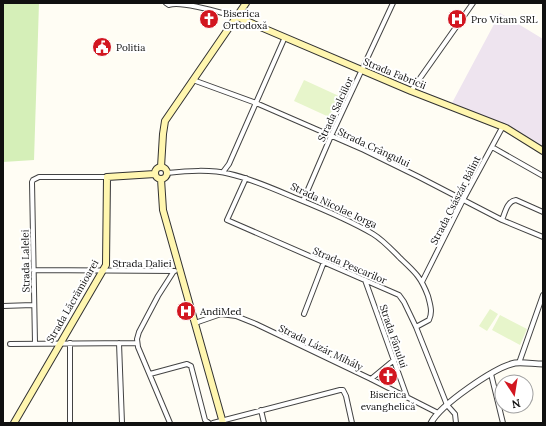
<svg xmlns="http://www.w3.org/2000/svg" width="546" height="426" viewBox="0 0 546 426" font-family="Lora,serif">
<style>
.industrial{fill:#eee4ef}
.green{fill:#d5efb8}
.pitch{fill:#e7f5cb}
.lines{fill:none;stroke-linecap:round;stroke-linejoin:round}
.minor-casing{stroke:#434343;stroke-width:6}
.tertiary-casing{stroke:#434343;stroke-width:7}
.secondary-casing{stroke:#323232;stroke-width:8}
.minor{stroke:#fff;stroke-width:4}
.tertiary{stroke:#fff;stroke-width:5}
.secondary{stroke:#fff6af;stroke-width:6}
.labels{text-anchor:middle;stroke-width:4;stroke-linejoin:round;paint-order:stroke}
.poi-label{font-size:10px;fill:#101010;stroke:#fff;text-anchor:start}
.street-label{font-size:10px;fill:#101010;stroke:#fff}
</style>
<rect width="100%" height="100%" fill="#fffdf4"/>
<path class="industrial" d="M500 13 543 39V146L515 129 452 103Z"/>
<path class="green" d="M3 3H39L34 160 3 162Z"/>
<path class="pitch" d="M304 80 339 96 329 117 294 101Z
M490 309 498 314 487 331 479 326Z
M500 315 527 329 520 345 492 330Z"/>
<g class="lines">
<g class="minor-casing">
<path id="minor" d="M166 3 169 5C181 0 222 13 237 17
M193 80 256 103 364 150 419 177 502 220 543 237
M411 91 473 3
M492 147 543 176
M223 172 229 164 285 37
M167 173C187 171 210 169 230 174 252 179 272 188 293 197 320 208 348 219 373 234 383 240 391 249 400 258 415 272 421 277 428 296 430 304 433 312 429 320L416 327
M246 178 227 220 399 295 404 302 416 327 447 405 455 414 456 423
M303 201 331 136 393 3
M502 220C505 213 507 201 516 200L543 212
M33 270 175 271
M365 280 407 397
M422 282 463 200 503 126
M3 306 33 305
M304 314 324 262
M195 323 221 314 236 316 256 324 371 379 438 413
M35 343 32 182 33 180 39 177H107
M119 343 122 423
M10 344 137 343
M519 363 543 295
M150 374 187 364 191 366 205 420 209 423
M491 374 503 423
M371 379 394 360
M261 410 264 423
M70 423V343
M170 423 138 347 137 339 139 332 158 296 174 271
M213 423 340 390H343L346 396 352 423"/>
</g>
<g class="tertiary-casing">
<path id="tertiary" d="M431 423C440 405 495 367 515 363 524 362 534 364 543 364"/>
</g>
<g class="secondary-casing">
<path id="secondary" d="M237 17 411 91 506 128 543 151
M155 173a6 6 0 1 1 12 0a6 6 0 1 1-12 0Z
M161 167 163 134 165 121 246 3
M161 179 163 210 223 423
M14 423 106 265 107 177 155 174"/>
</g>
<use href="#minor" class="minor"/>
<use href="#tertiary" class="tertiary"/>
<use href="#secondary" class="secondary"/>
</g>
<defs>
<g id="church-disc" transform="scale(1)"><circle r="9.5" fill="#d21620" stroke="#fff"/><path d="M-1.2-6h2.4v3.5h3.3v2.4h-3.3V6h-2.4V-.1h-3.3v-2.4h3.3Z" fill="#fff"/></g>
<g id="hospital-disc" transform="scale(1)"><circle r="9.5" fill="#d21620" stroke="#fff"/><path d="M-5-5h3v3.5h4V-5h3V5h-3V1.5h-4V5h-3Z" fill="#fff"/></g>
<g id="civic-disc" transform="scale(1)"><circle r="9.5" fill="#d21620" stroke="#fff"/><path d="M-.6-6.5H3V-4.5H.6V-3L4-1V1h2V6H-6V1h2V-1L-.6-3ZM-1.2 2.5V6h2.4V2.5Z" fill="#fff"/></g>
</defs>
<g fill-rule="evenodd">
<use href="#church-disc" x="209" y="19"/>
<use href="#hospital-disc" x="457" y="19"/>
<use href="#civic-disc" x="102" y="47"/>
<use href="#hospital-disc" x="186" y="311"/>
<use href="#church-disc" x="388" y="376"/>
</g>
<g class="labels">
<g class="poi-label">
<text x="223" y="17">Biserica<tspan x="223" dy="12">Ortodoxă</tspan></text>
<text x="471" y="23">Pro Vitam SRL</text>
<text x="116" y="51">Politia</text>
<text x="200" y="315">AndiMed</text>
<text x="388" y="398" text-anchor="middle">Biserica<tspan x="388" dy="12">evanghelică</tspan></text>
</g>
<g class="street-label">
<text transform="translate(395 73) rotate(22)" y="4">Strada Fabricii</text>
<text transform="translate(335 109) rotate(-65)" y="4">Strada Salciilor</text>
<text transform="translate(374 147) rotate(25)" y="4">Strada Crângului</text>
<text transform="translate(455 200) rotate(-63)" y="4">Strada Császár Bálint</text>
<text transform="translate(334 205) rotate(25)" y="4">Strada Nicolae Iorga</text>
<text transform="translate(25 261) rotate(-91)" y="4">Strada Lalelei</text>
<text x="142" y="267">Strada Daliei</text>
<text transform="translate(350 265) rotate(23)" y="4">Strada Pescarilor</text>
<text transform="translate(72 301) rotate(-60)" y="4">Strada Lăcrămioarei</text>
<text transform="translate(394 336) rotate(71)" y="4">Strada Fânului</text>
<text transform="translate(321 347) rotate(26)" y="4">Strada Lázár Mihály</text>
</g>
</g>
<rect width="546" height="426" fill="none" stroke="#101010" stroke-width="8"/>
<g transform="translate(514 394) rotate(168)"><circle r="19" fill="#ffffff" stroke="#9f9f9f"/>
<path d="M0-3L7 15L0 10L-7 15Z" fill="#d21620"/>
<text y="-6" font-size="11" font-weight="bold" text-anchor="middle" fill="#101010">N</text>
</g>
</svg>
